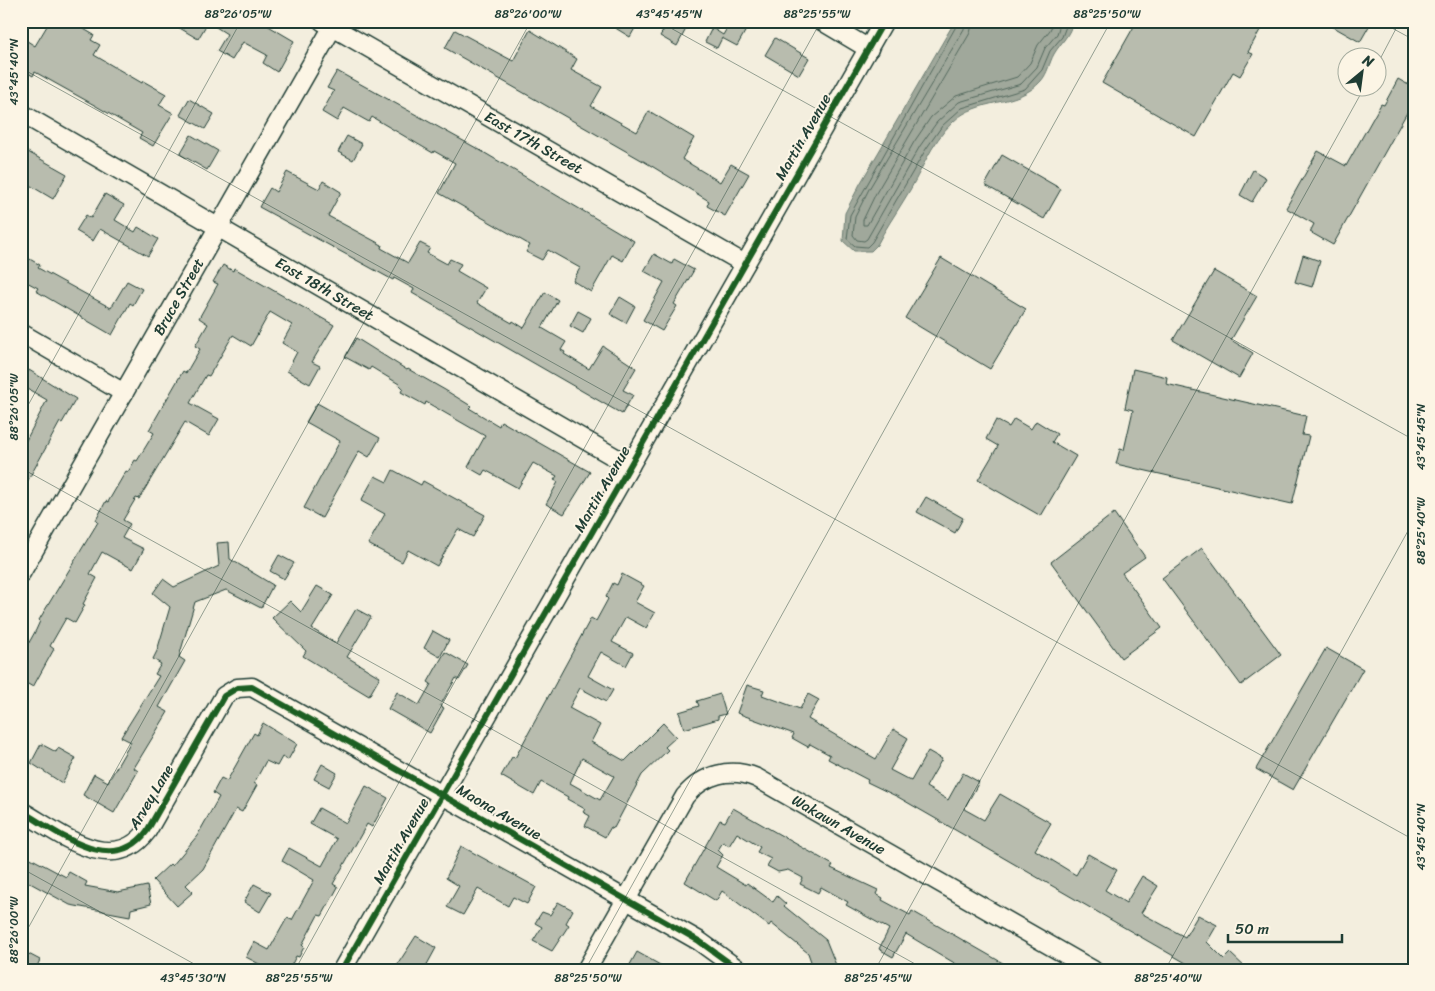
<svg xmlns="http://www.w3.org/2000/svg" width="1435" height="991" viewBox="0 0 1435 991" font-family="Sriracha,sans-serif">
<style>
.water{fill:#a0a89b;stroke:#6c7d72}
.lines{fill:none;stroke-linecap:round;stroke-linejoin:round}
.shore{stroke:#53685d;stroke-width:1}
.building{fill:#b8bcae;stroke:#1f3d34;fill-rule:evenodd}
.minor-casing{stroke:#1f3d34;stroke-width:21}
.minor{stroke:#fcf5e5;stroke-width:18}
.cycleway-casing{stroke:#fcf5e5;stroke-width:9}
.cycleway{stroke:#1b5e20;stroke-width:6}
.ticks{fill:none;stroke:#1f3d34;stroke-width:1;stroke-opacity:0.45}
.labels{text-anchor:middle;stroke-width:4;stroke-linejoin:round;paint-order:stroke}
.street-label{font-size:15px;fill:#1f3d34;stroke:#fcf5e5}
.neatline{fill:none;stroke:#1f3d34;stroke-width:2}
.ticks-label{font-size:12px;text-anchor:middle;fill:#1f3d34}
</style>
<rect width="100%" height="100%" fill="#f3eede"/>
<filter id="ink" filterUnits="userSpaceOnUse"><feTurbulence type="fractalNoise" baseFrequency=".02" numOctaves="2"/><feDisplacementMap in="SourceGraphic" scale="10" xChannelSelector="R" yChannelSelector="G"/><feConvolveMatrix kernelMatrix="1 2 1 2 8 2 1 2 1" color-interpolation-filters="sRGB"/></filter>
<g filter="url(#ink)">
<path class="water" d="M955 21H1073C1070 36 1061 42 1054 54 1049 63 1048 73 1041 81 1017 108 978 97 953 122 930 143 921 174 904 200 895 215 885 229 877 245L871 251H854L843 241 845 213 860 184Z"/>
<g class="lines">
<path class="shore" d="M959 21 850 215 847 239 855 246 867 247 872 242 926 149 942 126 962 108 1025 89 1042 70 1050 51 1062 37 1068 21
M965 21 964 29 869 189 855 217 853 235 857 240 864 241 867 239 920 146 937 122 959 102 1021 84 1037 67 1045 48 1057 34 1061 21
M973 21 970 33 876 193 863 220V225H867L914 142 931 117 956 96 1017 77 1030 63 1038 45 1050 30 1054 21"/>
</g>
<path class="building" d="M50 21H70L94 35 91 40 100 45 94 55 142 83 143 81 166 94 159 105 173 113 153 146 139 138 142 133 96 106 35 72 33 76 21 69V37L35 46Z
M168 21H260L294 41 277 72 263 63 267 55 243 42 232 60 217 51 227 34 208 22 198 39Z
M604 21H639L630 37Z
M669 21 686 29 677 46 660 36Z
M731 21H751L737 46 722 38 717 48 705 42 712 28 723 35Z
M1137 21H1265L1248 52 1253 54 1240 76 1233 72 1196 137 1102 83Z
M1323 21H1372L1360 42Z
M455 30 513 61 530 30 577 59 571 70 602 87 591 106 637 132 649 111 694 138 682 159 720 182 731 164 749 174 725 216 707 206 709 201 645 162 445 48Z
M775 38 809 58 799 75 765 55Z
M337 71 478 149 634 241 623 261 612 255 591 292 573 281 580 268 548 250 542 260 526 252 530 245 439 193 455 163 434 151 433 153 372 117 369 122 344 108 337 121 322 112 334 91 327 88Z
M1398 79 1414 88V100L1333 245 1310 232 1314 224 1286 208 1318 151 1346 166 1381 104 1384 105Z
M189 99 214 114 205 129 180 115Z
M191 135 218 151 207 170 180 154Z
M347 136 362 144 353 160 338 152Z
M21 148 67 174 53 199 21 180Z
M1002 155 1061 189 1044 219 985 185Z
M1253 170 1266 178 1252 202 1240 195Z
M287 172 319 189 323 181 341 192 328 216 382 245 381 248 408 263 420 243 430 248 427 253 447 264 450 259 461 264 457 271 486 288 477 303 512 323 513 321 524 328 545 292 558 300 542 328 566 342 561 350 565 352 564 354 589 369 603 346 636 368 623 390 633 395 622 414 412 293 414 289 394 278 393 280 259 207 270 188 276 192Z
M105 194 124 205 115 220 135 232 138 227 158 239 148 256 100 229 93 241 76 231 86 215 91 218Z
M21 254 40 265 38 268 111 308 127 281 142 289 133 305 130 303 112 335 36 291 38 288 21 279Z
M654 254 672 264 674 259 694 270 674 304 677 306 662 331 643 320 664 282 644 271Z
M1303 255 1320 261 1312 287 1295 282Z
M941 258 1026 309 990 369 905 318Z
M223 265 233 271 234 268 334 325 312 362 320 366 310 384 287 371 297 352 282 343 292 325 270 312 251 346 233 335 209 376 206 375 190 403 219 419 209 436 185 422 139 499 136 498 123 520 130 524 122 538 144 549 133 569 102 552 90 574 97 578 83 604 85 605 75 623 66 618 50 646 54 649 33 687 21 680V657L36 630 40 621 39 620 98 522 96 520 106 501 108 502 126 471 128 472 135 460 137 461 154 433 149 430 183 371 186 373 200 349 195 346 208 324 199 318 218 284 213 282Z
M1214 271 1257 296 1231 340 1253 353 1239 378 1173 340Z
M620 297 635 306 626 323 610 314Z
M578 311 591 318 583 333 570 326Z
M356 338 407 370 408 369 445 390 471 406 469 408 499 426 501 421 590 472 564 514 546 504 558 482 554 480 557 476 533 463 518 488 485 470 482 475 468 467 485 436 426 402 425 405 401 392 403 388 399 384 371 367 369 370 345 357Z
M1133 369 1167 377 1166 384 1306 416 1302 435 1309 436 1292 504 1116 464 1120 449 1124 450 1133 410 1125 408Z
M29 370 76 399 62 423 60 422 21 493V450L47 400 21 385Z
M317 403 380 438 369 457 359 451 322 518 304 508 340 441 306 422Z
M1014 419 1031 429 1036 421 1057 434 1052 442 1076 456 1041 516 978 480 998 446 986 439 996 420 1009 427Z
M393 470 421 485 423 481 485 515 473 537 458 529 437 566 408 550 402 562 368 544 385 514 361 501 375 476 387 482Z
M926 497 963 518 955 533 917 512Z
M1114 513 1145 557 1122 573 1162 628 1121 658 1051 562Z
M229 542 230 559 273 585 261 608 226 590 195 602 179 657 185 661 159 707 168 712 134 768 138 771 114 813 83 795 94 774 108 782 131 742 121 737 159 676 155 674 161 664 153 659 157 651 170 607 153 593 163 579 174 587 219 566 217 543Z
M1202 548 1281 655 1241 685 1162 578Z
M279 555 294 563 284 579 270 571Z
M622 574 644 586 635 602 655 613 646 628 626 617 612 642 633 653 626 666 601 652 588 676 613 690 606 702 580 688 569 708 600 725 591 742 625 761 663 723 676 737 665 747 668 750 642 775 614 828 611 827 605 837 585 826 590 816 583 812 585 809 567 799 568 797 541 782 534 795 501 776 512 757 515 758 591 618 596 621 608 599 606 597 613 583 617 585ZM582 758 614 776 600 800 570 783Z
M317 586 333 595 312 629 336 643 356 609 371 617 347 657 380 677 369 696 303 656 306 651 272 618 290 601 301 612Z
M433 631 449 640 440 657 424 648Z
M1326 648 1363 669 1293 790 1256 769Z
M445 652 468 665 459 680 456 678 440 706 444 708 430 733 388 709 397 692 419 705 431 684 428 682Z
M747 685 764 690 762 695 800 709 808 694 819 700 808 719 876 759 893 729 908 738 890 770 911 781 928 751 942 759 926 787 948 800 963 773 979 782 964 809 984 820 1000 794 1035 814 1051 823 1035 850 1076 875 1088 854 1117 870 1105 890 1126 903 1142 876 1158 886 1141 913 1185 937 1198 915 1217 925 1207 942 1224 959 1230 953 1248 970H1198L898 797 867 782 868 780 828 759 830 755 810 744 808 747 792 738 794 734 737 713Z
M720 694 726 714 718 716V719L684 729 679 712 699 706 697 701Z
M263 723 297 744 288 760 282 757 277 766 266 761 254 783 257 785 242 812 236 809 203 869 186 885 193 892 177 906 153 880 170 864 172 866 197 836 219 797 213 793 221 778 227 781 254 733 257 735Z
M41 744 56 752 58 748 76 758 62 783 31 763Z
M322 764 337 773 329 787 314 779Z
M366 786 388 798 372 827 367 824 333 884 338 887 322 916 318 915 302 945 304 947 299 957 296 956 289 970H258L261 965 246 957 254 942 269 950 287 918 292 920 314 880 282 861 289 848 322 866 337 839 310 824 319 808 346 823Z
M733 808 833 865 831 868 878 890 876 894 883 898 882 900 910 915 912 911 1015 970H966L906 934 893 957 879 949 889 929 846 905 848 902 821 887 818 893 800 884 803 878 788 870 778 872 767 866 771 859 757 852 760 847 737 833 729 846 723 842 718 850 723 855 716 867 746 885 747 883 773 902 777 896 786 904 784 906 826 940 838 970H814L808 953 771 923 769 926 722 891 716 901 685 882 720 820 725 822Z
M461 846 536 887 527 904 513 897 508 906 478 889 463 915 447 907 459 886 446 878Z
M21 853 66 877 69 872 87 882 85 886 118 892 147 886 151 904 131 909 130 916 70 905 21 878Z
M254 884 271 893 260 912 244 902Z
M558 902 573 910 566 923 569 925 552 951 533 941 542 927 535 923 542 912 550 915Z
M416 936 436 948 424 970H394Z
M21 950 40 960 35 970H21Z
M637 952 669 970H627Z"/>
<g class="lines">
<g class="minor-casing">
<g id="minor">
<path id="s1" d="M322 21 745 264"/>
<path d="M822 21 869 49"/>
<path id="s2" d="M21 113 630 466"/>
<path d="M21 333 124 393"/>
<path id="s3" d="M21 573 336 21"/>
<path d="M21 811C57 831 112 878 147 831L224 696 237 688 252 687 699 941 739 970"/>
<path d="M342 970 884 21"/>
<path id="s4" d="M586 970 685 796C704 774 730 767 757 778L1093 970"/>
</g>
</g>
<use href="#minor" class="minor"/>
<g class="cycleway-casing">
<path id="cycleway" d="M21 811C57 831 112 878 147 831L224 696 237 688 252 687 699 941 739 970
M342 970 884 21"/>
</g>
<use href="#cycleway" class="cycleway"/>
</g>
</g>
<path class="ticks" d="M658 21 1414 440M1379 21 1414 40M1378 63 1400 21M21 68 1414 840M21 418 241 21M21 468 926 970M21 868 205 970M21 941 531 21M295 970 821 21M585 970 1111 21M875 970 1364 88M1165 970 1414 520"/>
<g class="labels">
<g class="street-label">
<text transform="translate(803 137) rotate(-60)" y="5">Martin Avenue</text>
<text dy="5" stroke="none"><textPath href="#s1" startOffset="244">East 17th Street</textPath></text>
<text dy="5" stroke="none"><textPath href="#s2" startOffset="351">East 18th Street</textPath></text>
<text dy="5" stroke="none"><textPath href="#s3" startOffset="318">Bruce Street</textPath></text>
<text transform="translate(602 489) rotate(-60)" y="5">Martin Avenue</text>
<text transform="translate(151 797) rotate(-59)" y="5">Arvey Lane</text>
<text transform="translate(499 812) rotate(30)" y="5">Maona Avenue</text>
<text dy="5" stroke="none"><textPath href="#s4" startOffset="374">Wakawn Avenue</textPath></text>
<text transform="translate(401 841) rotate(-60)" y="5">Martin Avenue</text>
</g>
</g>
<rect width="1435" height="991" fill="none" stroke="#fcf5e5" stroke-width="55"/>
<g transform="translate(1362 72) rotate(29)"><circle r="24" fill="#fcf5e5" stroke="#a4ab9e"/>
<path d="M0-4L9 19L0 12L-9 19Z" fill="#1f3d34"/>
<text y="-8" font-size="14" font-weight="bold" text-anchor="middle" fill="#1f3d34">N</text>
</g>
<path d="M1228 934v8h114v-8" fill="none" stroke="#1f3d34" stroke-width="2.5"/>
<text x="1235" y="934" font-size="15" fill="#1f3d34" stroke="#fcf5e5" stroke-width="4" paint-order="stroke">50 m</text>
<rect x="28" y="28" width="1380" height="936" class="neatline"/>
<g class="ticks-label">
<text x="238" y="18">88°26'05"W</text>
<text x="528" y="18">88°26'00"W</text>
<text x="669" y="18">43°45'45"N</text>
<text x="817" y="18">88°25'55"W</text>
<text x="1107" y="18">88°25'50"W</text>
<text transform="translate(14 72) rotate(-90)" y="4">43°45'40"N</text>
<text transform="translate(14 407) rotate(-90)" y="4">88°26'05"W</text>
<text transform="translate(1421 437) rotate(-90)" y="4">43°45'45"N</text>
<text transform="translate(1421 531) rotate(-90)" y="4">88°25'40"W</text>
<text transform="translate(1421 837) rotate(-90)" y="4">43°45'40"N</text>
<text transform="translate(14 930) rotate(-90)" y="4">88°26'00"W</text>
<text x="193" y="982">43°45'30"N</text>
<text x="299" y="982">88°25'55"W</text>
<text x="588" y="982">88°25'50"W</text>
<text x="878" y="982">88°25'45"W</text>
<text x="1168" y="982">88°25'40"W</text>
</g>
</svg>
